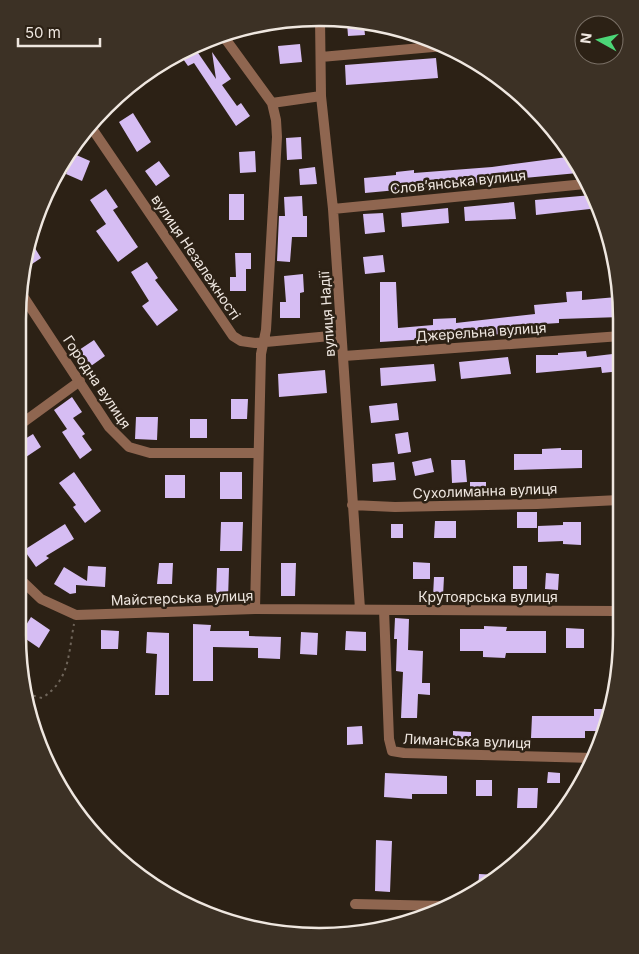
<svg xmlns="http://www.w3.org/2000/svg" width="639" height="954" viewBox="0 0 639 954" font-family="Inter,sans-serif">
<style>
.building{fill:#d6bdf3}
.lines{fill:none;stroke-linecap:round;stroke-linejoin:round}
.path{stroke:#6f655a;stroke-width:2;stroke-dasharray:2.5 4;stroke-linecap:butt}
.street{stroke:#8f6650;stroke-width:10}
.labels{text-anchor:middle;stroke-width:5;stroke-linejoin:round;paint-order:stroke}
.street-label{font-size:14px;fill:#efe7e0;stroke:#2c2115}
.rim{fill:none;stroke:#efe7e0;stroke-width:2.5}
</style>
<rect width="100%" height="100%" fill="#2c2115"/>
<path class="building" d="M347 23 364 26 365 35 348 36Z
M300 44 302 62 280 64 278 46Z
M194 47 216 79 212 52 231 79 222 85 237 106 241 103 250 116 236 126 194 63 188 66 181 56Z
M436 58 438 78 346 85 345 65Z
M133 113 151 142 137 152 119 122Z
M301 137 302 159 287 160 286 138Z
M255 151 256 172 240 173 239 152Z
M74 154 90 161 82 181 66 174Z
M567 157 578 173 365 193 364 178 396 175V172L414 170V173L492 167Z
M159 161 170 176 156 186 145 171Z
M315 167 317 184 300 185 299 169Z
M106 189 118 207 113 210 138 247 118 262 96 231 106 224 90 200Z
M229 194H244V220H229Z
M592 195 599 208 536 215 535 200Z
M302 196 303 216H307V237H292L290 262 277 261 279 216H285L284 197Z
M514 202 516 219 465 221 464 207Z
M448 208 449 223 402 227 401 213Z
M383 213 385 232 365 234 363 214Z
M30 240 41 258 23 270V261Z
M235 253H251V269H246V291H230V277H236Z
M383 255 385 272 365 274 363 257Z
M147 262 158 278 155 280 178 310 157 326 142 306 149 301 131 272Z
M303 274 304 292 300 293V318H280V302H286L284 276Z
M380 282H396L398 328 433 325V319L456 318V323L535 314 534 305 567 302 566 292 582 291V300L617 297 621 317 559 319V323L527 325V331L491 335 380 342Z
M94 340 105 356 91 366 79 350Z
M586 351 587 357 621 353V371L602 373 601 367 536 373V355H558V353Z
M508 357 511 374 461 379 459 362Z
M434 364 436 381 381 386 380 368Z
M325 370 327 393 279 397 278 374Z
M72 397 82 412 73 418 85 434 82 436 92 450 80 459 62 432 67 429 54 410Z
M231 399H248L247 419H231Z
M397 403 399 420 371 423 369 406Z
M136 417H158L157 440 135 439Z
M190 419H207V438H190Z
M408 432 411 452 398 454 395 434Z
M33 434 41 447 20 461V442Z
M561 448V450H582V468L514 470V454H542V449Z
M431 458 434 472 415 476 412 462Z
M451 460H465L467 482 452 483Z
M394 462 396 480 373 482 372 464Z
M74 472 101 511 85 523 73 507 76 505 59 483Z
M220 472H242V499H220Z
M165 475H185V498H165Z
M470 482H486V493H470Z
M517 512H537V528H517Z
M435 521H456V538H434Z
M221 522H243L242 551H220Z
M563 522H581V545L563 544V541L538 542V526L563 525Z
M65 524 74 539 46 556 49 558 36 567 24 550Z
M391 524H403V538H391Z
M413 562 430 563V579H413Z
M159 563H173L172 584H157Z
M281 563H296L295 596H281Z
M88 566 106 567 105 587 76 585V593L70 594 54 584 64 567 87 581Z
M513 566H527V589H513Z
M217 568H229L228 599 216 598Z
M546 573 559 574 558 590 545 589Z
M434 577H444L443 596H433Z
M31 617 50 630 39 648 20 635Z
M395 618 409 619 408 650 423 651 422 683H430V695L418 694 417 718H401L403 672 396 671 397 639H394Z
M193 624 211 625 210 631H249V636L281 637 280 659 258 658V648L213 647V681H193Z
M484 626 507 627 506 631H546V653H506L505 658 483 657V651H460V629H484Z
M566 628 584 629V648H566Z
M101 630 119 631 118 649H101Z
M346 631 366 632V651L345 650Z
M147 632 169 633V695H155L157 654 146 653Z
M301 632 318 633 317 655 300 654Z
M594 709H610L603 731H585V738H531L532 716H594Z
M362 726 363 744 347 745V727Z
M453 731 471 732V745L453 744Z
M548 772 560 773V783H547Z
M385 773 447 776V794H412V799L384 797Z
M476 780H492V796H476Z
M518 788H538L537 808H517Z
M376 840 392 841 390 892 375 891Z
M479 874 498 875 478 890Z"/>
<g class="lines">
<path class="path" d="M27 694 42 698C70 680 68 655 74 624"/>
<path class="street" d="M320 18 321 96 333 209 360 609
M224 37 272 103 276 120 277 137 266 330 261 354 255 609
M321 57 444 46
M272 103 321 96
M91 127 233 336 241 341 255 343 341 335
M333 209 585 184
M23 296 109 427 129 447 150 453H258
M344 356 621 336
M21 424 80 381
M352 505 395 507 537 504 619 500
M18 577 41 599 76 615 255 609 617 611
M384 610 389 739 392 751 404 753 594 758
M355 904 444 906"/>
</g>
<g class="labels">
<g class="street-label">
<text transform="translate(458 182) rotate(-6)" y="5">Словʼянська вулиця</text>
<text transform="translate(196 257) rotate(56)" y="5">вулиця Незалежності</text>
<text transform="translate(327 314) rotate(-94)" y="5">вулиця Надії</text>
<text transform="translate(481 332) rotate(-4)" y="5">Джерельна вулиця</text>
<text transform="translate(97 382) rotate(56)" y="5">Городна вулиця</text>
<text transform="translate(485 491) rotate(-2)" y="5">Сухолиманна вулиця</text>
<text x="488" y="602">Крутоярська вулиця</text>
<text transform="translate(182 598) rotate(-2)" y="5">Майстерська вулиця</text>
<text transform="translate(467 741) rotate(2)" y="5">Лиманська вулиця</text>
</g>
</g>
<path d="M0 0H639V954H0ZM319 26H320A293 293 0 0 1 613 319V635A293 293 0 0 1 320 928H319A293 293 0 0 1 26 635V319A293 293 0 0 1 319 26Z" fill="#3c3125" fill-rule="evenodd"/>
<path class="rim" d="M319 26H320A293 293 0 0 1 613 319V635A293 293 0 0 1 320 928H319A293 293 0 0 1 26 635V319A293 293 0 0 1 319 26Z"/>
<g transform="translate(599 40) rotate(278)"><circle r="24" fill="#2c2115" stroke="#7a7066"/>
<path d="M0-4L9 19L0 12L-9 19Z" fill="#4cd677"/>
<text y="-8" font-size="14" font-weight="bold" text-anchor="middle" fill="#efe7e0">N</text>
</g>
<path d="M18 38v8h82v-8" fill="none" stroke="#efe7e0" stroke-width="2.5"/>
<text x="25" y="38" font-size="15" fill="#efe7e0" stroke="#2c2115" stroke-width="4" paint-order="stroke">50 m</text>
</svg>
